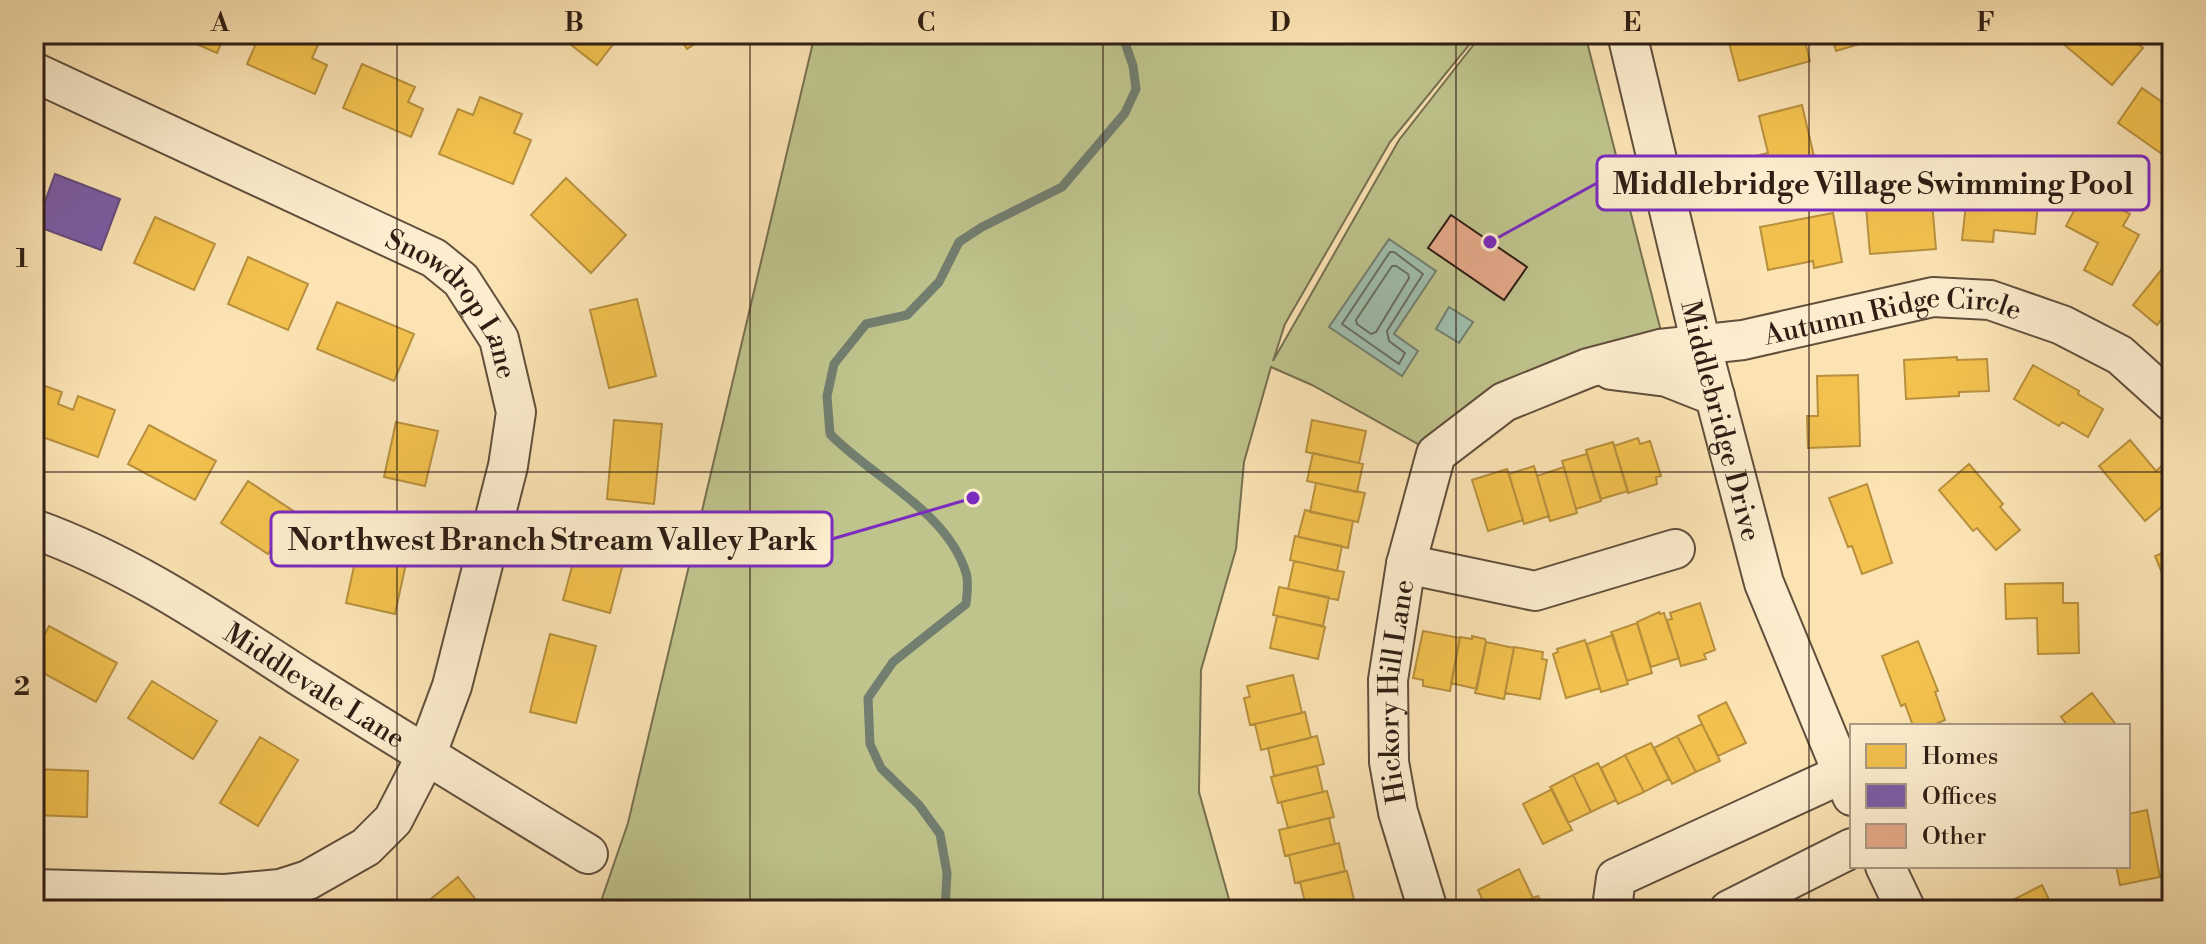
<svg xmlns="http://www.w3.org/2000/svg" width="2206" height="944" viewBox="0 0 2206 944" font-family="'Libre Bodoni',serif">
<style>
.green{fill:#bfc38c;stroke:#777050;stroke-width:2}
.water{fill:#9fbeac;stroke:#727e6f;stroke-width:2}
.homes{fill:#f2c14e;stroke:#b8903d;stroke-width:2}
.offices{fill:#7b5ea7;stroke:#644b7b;stroke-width:2}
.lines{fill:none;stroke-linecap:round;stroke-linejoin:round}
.shore{stroke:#676e60;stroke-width:2}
.stream{stroke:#727e6f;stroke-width:9}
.building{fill:#e4a989;stroke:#2f1e14;stroke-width:2}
.minor-casing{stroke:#624f3c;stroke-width:42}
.minor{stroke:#fcedce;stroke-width:38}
.grid{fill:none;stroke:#2f1e14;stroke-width:2;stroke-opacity:0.55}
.labels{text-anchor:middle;stroke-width:8;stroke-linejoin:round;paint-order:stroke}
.street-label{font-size:28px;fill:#2f1e14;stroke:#fcedce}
.leader{fill:none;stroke:#7b2cbf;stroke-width:3}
.callout-dot{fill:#7b2cbf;stroke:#fcedce;stroke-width:3}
.callout{fill:#fcedce;stroke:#7b2cbf;stroke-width:3}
.callout-label{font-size:30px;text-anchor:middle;font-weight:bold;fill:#2f1e14}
.neatline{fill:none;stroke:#2f1e14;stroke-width:3}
.grid-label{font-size:26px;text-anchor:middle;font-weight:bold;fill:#2f1e14}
</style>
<rect width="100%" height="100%" fill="#fbe3b4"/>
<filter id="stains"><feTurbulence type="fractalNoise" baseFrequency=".0025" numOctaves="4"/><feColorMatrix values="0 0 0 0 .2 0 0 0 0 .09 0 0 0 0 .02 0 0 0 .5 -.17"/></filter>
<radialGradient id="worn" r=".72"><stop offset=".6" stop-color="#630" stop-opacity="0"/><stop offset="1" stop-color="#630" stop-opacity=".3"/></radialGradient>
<path class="green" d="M815 34H1478L1390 142 1285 324 1273 361 1399 140 1482 34H1585L1664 343 1436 454 1312 385 1271 367 1244 462 1236 549 1201 670 1199 792 1232 910H598L628 823Z"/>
<path class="water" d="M1389 239 1436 271 1394 334 1418 351 1402 376 1329 327Z
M1449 307 1473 322 1459 343 1436 329Z"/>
<path class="homes" d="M173 34H225L217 53Z
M260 34H299L319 43 312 58 327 65 315 94 247 64Z
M557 34H621L597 65Z
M677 34H711L687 49Z
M1746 34H1803L1810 61 1739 81 1728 39Z
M1831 34H1893L1836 51Z
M2068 34H2125L2143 48 2112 85 2061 42Z
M362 64 415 87 408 102 423 109 411 137 343 108Z
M2142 88 2172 109V161L2118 123Z
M480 97 522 114 514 133 531 140 513 184 439 154 458 109 473 115Z
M1802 105 1820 182 1757 197 1747 158 1768 153 1759 116Z
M566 178 626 235 591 273 531 215Z
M1968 187 2039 195 2035 234 1994 230 1993 242 1962 240Z
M2085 190 2130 214 2123 226 2139 235 2112 285 2084 270 2098 243 2066 226Z
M1932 201 1936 249 1870 254 1866 206Z
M1833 213 1842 262 1814 268 1813 261 1768 270 1760 227Z
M155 217 215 244 194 290 134 263Z
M248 257 308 284 288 330 228 304Z
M2166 264 2172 269V319L2166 314 2157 325 2133 305Z
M637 299 656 376 609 388 590 310Z
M337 302 414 334 394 381 317 349Z
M1957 357V360L1987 359 1989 391 1959 392V396L1906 399 1904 360Z
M2033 365 2079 391 2078 394 2103 409 2088 437 2062 422 2059 426 2014 399Z
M1858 375 1860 446 1808 448 1807 416H1818L1817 376Z
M45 386 62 392 58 404 73 410 78 396 115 410 98 457 34 434V417Z
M614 420 662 424 654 504 607 499Z
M1312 420 1366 431 1359 463 1306 452Z
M396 422 438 431 425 486 384 477Z
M149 425 216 461 195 500 128 464Z
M1638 438 1640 444 1650 441 1661 476 1656 477 1657 484 1628 493 1614 446Z
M2130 440 2156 471 2163 465 2172 475V498L2145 521 2099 466Z
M1613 442 1628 491 1601 499 1586 450Z
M1313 453 1363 464 1357 492 1307 481Z
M1587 454 1601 501 1576 509 1562 461Z
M1969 464 2003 504 2000 507 2020 530 1996 550 1977 528 1973 531 1939 490Z
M1534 466 1549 516 1524 524 1509 474Z
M1564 467 1577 513 1550 521 1537 476Z
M1507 469 1523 520 1488 531 1472 480Z
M248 481 295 512 268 554 221 523Z
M1316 483 1365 493 1358 522 1310 512Z
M1867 484 1892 563 1862 574 1852 546 1848 547 1829 498Z
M1305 510 1353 521 1348 548 1298 537Z
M1295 536 1342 546 1337 571 1290 560Z
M578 544 625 556 610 613 563 600Z
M358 548 407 559 395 614 346 603Z
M2172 549V597L2155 556Z
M1294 561 1344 572 1338 600 1288 589Z
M2063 583V603H2078L2079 653 2038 654 2037 618 2006 619 2005 584Z
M1279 587 1329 597 1323 626 1273 615Z
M1700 603 1715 650 1704 654 1706 659 1681 666 1667 620 1672 619 1670 613Z
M1659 612 1660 614 1664 613 1679 658 1651 667 1637 622Z
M1277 616 1325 627 1318 659 1270 648Z
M1637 623 1652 673 1627 681 1611 632Z
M49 626 117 663 96 702 34 668V655Z
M1423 631 1460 638 1450 691 1423 686V680L1413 678Z
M550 634 596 646 576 723 530 712Z
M1613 635 1628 684 1601 692 1587 644Z
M1472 636 1485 639 1486 642 1477 689 1451 683 1460 637 1472 639Z
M1585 640 1600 688 1566 698 1553 654 1558 652 1557 649Z
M1918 641 1938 691 1935 692 1945 720 1931 726H1913L1905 704 1901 706 1882 656Z
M1486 642 1514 648 1504 699 1475 693Z
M1514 647 1543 652 1542 659 1547 660 1540 699 1505 693Z
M1293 675 1302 713 1250 725 1244 698 1250 697 1247 686Z
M152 681 217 721 193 759 128 718Z
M2092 693 2117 726H2068L2061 717Z
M1726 702 1746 743 1718 756 1698 716Z
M1305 712 1311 738 1261 750 1255 724Z
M1702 724 1720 761 1696 772 1677 736Z
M1317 736 1324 764 1274 776 1268 748Z
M1677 736 1696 772 1672 784 1654 748Z
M260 737 298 760 258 826 220 803Z
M1651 743 1669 779 1644 792 1625 755Z
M1625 755 1644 792 1618 804 1601 768Z
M1598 763 1616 800 1591 812 1573 775Z
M1317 766 1323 792 1278 803 1271 777Z
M34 769 88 771 87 817 34 815Z
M1573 775 1591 812 1568 823 1550 787Z
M1552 789 1572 830 1543 844 1523 804Z
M1327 791 1334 817 1288 828 1281 802Z
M2147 810 2160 877 2120 885 2116 866H2128V814Z
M1329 818 1335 844 1285 856 1279 830Z
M1339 843 1345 871 1295 883 1289 855Z
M1519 869 1533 898 1509 910H1487L1478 890Z
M1347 871 1355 904 1331 910H1307L1300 882Z
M458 877 484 910H417Z
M2042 885 2054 910H2010L2007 903Z
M1538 896 1544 910H1509L1533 898Z"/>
<path class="offices" d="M55 174 120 199 101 250 36 226Z"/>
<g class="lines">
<path class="shore" d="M1390 252H1394L1423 274 1387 331 1389 341 1405 353 1399 364 1342 324Z
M1392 266H1396L1408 274 1409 278 1376 332 1371 334 1357 324 1356 320Z"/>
<path class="stream" d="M945 910 947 873 940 834 919 805 881 768 870 744 868 698 893 662 966 604C967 595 969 582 966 573 948 512 872 477 830 434L827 396 834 364 866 324 907 315 939 282 959 242 982 227 1062 187 1125 113 1136 89 1133 66 1122 34"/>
</g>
<path class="building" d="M1451 215 1527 267 1504 300 1428 248Z"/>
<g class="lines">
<g class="minor-casing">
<g id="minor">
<path id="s1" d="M1627 34 1701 344 1764 583 1852 796"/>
<path id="s2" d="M34 72 434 258 461 280 499 339 516 412 508 466 452 686 426 756 393 820 366 847 308 880 280 889 225 894 34 889"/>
<path d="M1611 370 1667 377 1715 396"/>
<path id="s3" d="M34 529C132 564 217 623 304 679 398 738 493 796 588 854"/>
<path d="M1406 564 1535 591 1675 549"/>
<path d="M1885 866 1906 910"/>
<path id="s4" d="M1428 910 1398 812 1389 762 1388 680 1406 564 1436 454 1504 402 1588 368 1660 349 1743 340 1933 297 1990 300 2062 325 2120 355 2172 402"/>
<path d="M1617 910 1613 900 1616 878 1842 774"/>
<path d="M1729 910 1852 848"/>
</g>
</g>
<use href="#minor" class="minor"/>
</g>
<path class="grid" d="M397 34V910M750 34V910M1103 34V910M1456 34V910M1809 34V910M34 472H2172"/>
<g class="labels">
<g class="street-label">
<text dy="10" stroke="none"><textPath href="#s2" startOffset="488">Snowdrop Lane</textPath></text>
<text dy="10" stroke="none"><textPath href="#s4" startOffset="954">Autumn Ridge Circle</textPath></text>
<text dy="10" stroke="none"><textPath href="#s1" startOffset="398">Middlebridge Drive</textPath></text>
<text dy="10" stroke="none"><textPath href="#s3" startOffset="322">Middlevale Lane</textPath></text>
<text dy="10" stroke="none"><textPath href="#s4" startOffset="224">Hickory Hill Lane</textPath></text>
</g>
</g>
<path class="leader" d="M1490 242L1597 183M973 498L832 539"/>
<g class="callout-dot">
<circle cx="1490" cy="242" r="8"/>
<circle cx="973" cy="498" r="8"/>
</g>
<g class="callout">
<rect x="1597" y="156" width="552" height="54" rx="8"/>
<rect x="271" y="512" width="561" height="54" rx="8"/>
</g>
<g class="callout-label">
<text x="1873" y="194">Middlebridge Village Swimming Pool</text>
<text x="552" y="550">Northwest Branch Stream Valley Park</text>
</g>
<rect width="2206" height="944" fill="none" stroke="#fbe3b4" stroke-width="88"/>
<rect x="1850" y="724" width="280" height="144" fill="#fcedce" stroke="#aa9a84" stroke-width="2"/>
<rect x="1866" y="744" width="40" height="24" fill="#f2c14e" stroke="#aa9a84" stroke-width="2"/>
<text x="1922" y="764" font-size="24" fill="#2f1e14">Homes</text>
<rect x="1866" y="784" width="40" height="24" fill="#7b5ea7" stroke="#aa9a84" stroke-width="2"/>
<text x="1922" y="804" font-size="24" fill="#2f1e14">Offices</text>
<rect x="1866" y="824" width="40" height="24" fill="#e4a989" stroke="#aa9a84" stroke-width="2"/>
<text x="1922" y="844" font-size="24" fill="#2f1e14">Other</text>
<rect x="44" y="44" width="2118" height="856" class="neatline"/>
<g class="grid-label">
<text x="220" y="31">A</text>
<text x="574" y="31">B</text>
<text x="926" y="31">C</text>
<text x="1280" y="31">D</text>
<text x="1632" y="31">E</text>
<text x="1986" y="31">F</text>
<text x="22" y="267">1</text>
<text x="22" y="695">2</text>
</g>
<rect width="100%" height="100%" filter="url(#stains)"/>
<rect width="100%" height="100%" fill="url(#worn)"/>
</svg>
